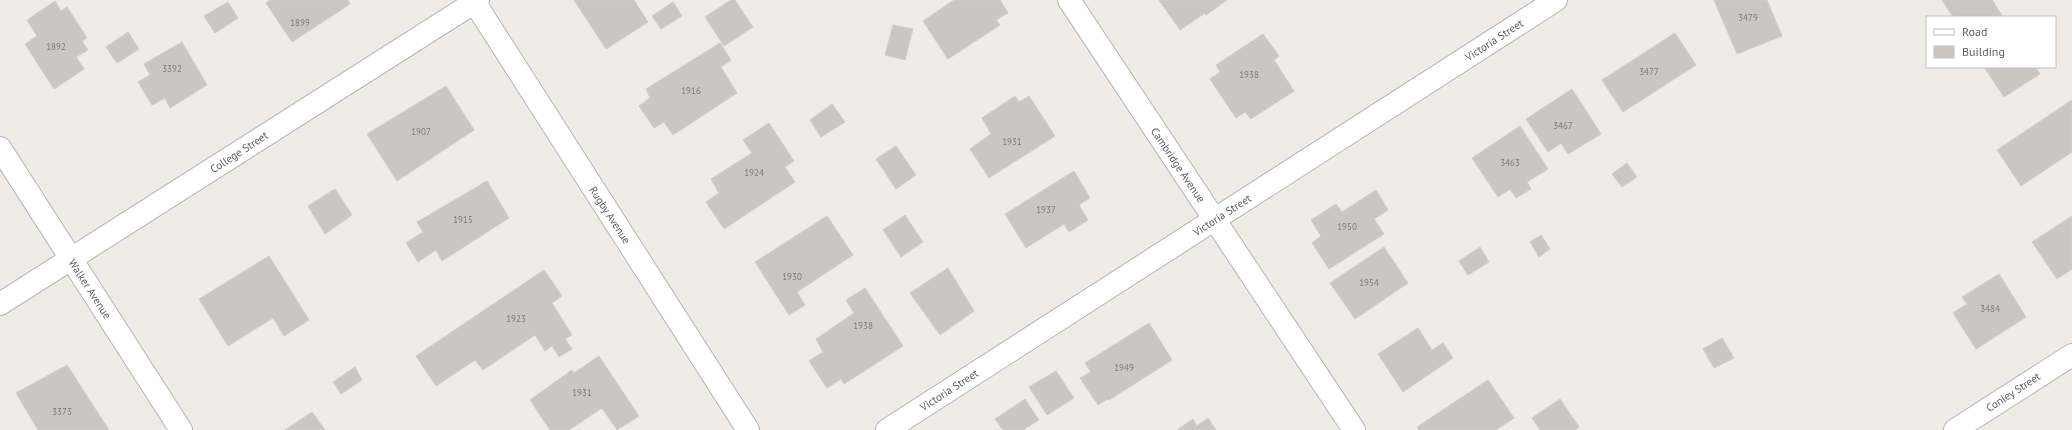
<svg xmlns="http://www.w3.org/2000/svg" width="2072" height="430" viewBox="0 0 2072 430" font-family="'PT Sans',sans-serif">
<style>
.building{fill:#cac7c2;stroke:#d2cdc4}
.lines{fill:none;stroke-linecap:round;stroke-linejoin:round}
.minor-casing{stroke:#b2b5b9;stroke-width:24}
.minor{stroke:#fff;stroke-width:22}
.labels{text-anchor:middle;stroke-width:4;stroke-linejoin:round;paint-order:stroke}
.number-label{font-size:9px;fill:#787a7c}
.street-label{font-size:11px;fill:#5d6164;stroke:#fff}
</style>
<rect width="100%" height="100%" fill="#eeece5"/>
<path class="building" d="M270 0H348L350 4 292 42 266 3Z
M574 0H634L648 22 606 49Z
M731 0H735L753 27 724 46 705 17Z
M954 0H1000L1008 13 996 20 1000 25 948 59 923 21Z
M1159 0H1227L1206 15 1205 13 1180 30Z
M1714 0H1767L1782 36 1737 54Z
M1942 0H1992L2003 17H1953Z
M55 1 61 11 67 7 87 38 82 41 88 50 76 57 84 69 54 89 25 44 37 36 27 20Z
M228 2 238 18 215 33 204 16Z
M673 2 682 16 661 29 652 16Z
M893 25 913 29 905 60 885 55Z
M128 32 139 49 117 63 106 47Z
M1675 33 1696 65 1623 112 1602 80Z
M1263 34 1279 56 1274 60 1294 91 1251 119 1245 112 1236 118 1210 79 1220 72 1216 65Z
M182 42 207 85 170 108 165 98 152 105 138 82 150 75 144 64Z
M720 43 731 60 721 67 737 93 673 135 664 122 654 128 639 106 650 98 646 89Z
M1984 67H2035L2040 74 2004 97Z
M446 86 474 130 397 181 367 134Z
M1572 89 1601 134 1568 154 1561 143 1548 152 1526 119Z
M1015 96 1019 102 1029 96 1055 136 989 178 970 149 991 134 982 118Z
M2072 100V152L2021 186 1997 150Z
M832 104 845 122 821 137 810 120Z
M769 123 794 161 785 167 795 182 724 229 706 202 719 193 711 179 752 153 743 140Z
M1520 126 1548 169 1527 182 1531 189 1516 198 1510 189 1498 197 1472 158Z
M896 146 916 175 896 189 876 159Z
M1627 163 1637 177 1622 187 1612 174Z
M1074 171 1090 198 1079 205 1088 220 1069 232 1064 224 1026 248 1005 214Z
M487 181 509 218 442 261 436 250 418 262 406 243 423 232 417 222Z
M335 189 352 215 325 234 308 206Z
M1376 190 1388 210 1374 219 1384 234 1329 269 1312 243 1321 236 1311 220 1336 204 1342 212Z
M905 215 923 242 901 257 883 230Z
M827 216 853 255 797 292 805 305 789 315 755 262Z
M2072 216V269L2057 279 2032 242Z
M1541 235 1550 249 1539 257 1530 242Z
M1384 247 1408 283 1355 319 1330 283Z
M1480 247 1489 262 1468 275 1459 261Z
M269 256 309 320 284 336 273 318 228 346 199 299Z
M948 268 974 311 940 335 910 293Z
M544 270 562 296 552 303 572 335 565 339 572 349 559 357 552 346 545 351 535 335 483 370 475 360 436 386 416 356Z
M1999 274 2026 317 1976 349 1953 313 1967 304 1962 297Z
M865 288 903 346 844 384 841 379 827 388 809 361 823 352 816 339 854 313 846 300Z
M1149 323 1172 360 1109 400 1108 399 1098 405 1080 378 1091 372 1085 363Z
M1418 328 1432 350 1443 343 1453 358 1403 392 1378 354Z
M1722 338 1734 358 1714 368 1703 349Z
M599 356 639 416 617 430 602 408 569 430H550L530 400 572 370 574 373Z
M67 365 109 430H38L16 393Z
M355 367 362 380 341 394 333 382Z
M1056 371 1074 398 1047 415 1029 387Z
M1488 380 1514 418 1496 430H1419L1417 427Z
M1025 399 1039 420 1023 430H1003L995 419Z
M1560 399 1579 427 1575 430H1540L1532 418Z
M312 412 325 430H285Z
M1208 418 1216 430H1177L1193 419 1197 426Z"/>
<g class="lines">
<g class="minor-casing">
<path id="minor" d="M473 0 748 430
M1069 0 1354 430
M0 148 181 430
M0 304 478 0
M887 430 1556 0
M1955 430 2072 355"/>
</g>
<use href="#minor" class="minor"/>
</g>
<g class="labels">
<g class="number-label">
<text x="1748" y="21">3479</text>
<text x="300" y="26">1899</text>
<text x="56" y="50">1892</text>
<text x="172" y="72">3392</text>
<text x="1649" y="75">3477</text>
<text x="1249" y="78">1938</text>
<text x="691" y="94">1916</text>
<text x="1563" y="129">3467</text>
<text x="421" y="135">1907</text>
<text x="1012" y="145">1931</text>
<text x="1510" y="166">3463</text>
<text x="754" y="176">1924</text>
<text x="1046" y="213">1937</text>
<text x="463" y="223">1915</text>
<text x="1347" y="230">1950</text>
<text x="792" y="280">1930</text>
<text x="1369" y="286">1954</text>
<text x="1990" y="312">3484</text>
<text x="516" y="322">1923</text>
<text x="863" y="329">1938</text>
<text x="1124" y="371">1949</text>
<text x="582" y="396">1931</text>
<text x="62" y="415">3373</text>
</g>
<g class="street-label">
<text transform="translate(1494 40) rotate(-33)" y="4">Victoria Street</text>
<text transform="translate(239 152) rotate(-33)" y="4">College Street</text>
<text transform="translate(1178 165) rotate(56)" y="4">Cambridge Avenue</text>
<text transform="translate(610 215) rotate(57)" y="4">Rugby Avenue</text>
<text transform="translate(1222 215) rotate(-33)" y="4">Victoria Street</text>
<text transform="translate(90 289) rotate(57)" y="4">Walker Avenue</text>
<text transform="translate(949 390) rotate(-33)" y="4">Victoria Street</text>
<text transform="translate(2013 392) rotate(-33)" y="4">Conley Street</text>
</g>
</g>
<rect x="1926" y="16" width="130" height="52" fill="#ffffff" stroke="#bec0c1"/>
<rect x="1934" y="29" width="20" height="6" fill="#ffffff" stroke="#bec0c1"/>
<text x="1962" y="36" font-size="12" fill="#5d6164">Road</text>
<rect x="1934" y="46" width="20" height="12" fill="#cac7c2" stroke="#bec0c1"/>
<text x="1962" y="56" font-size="12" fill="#5d6164">Building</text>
</svg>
